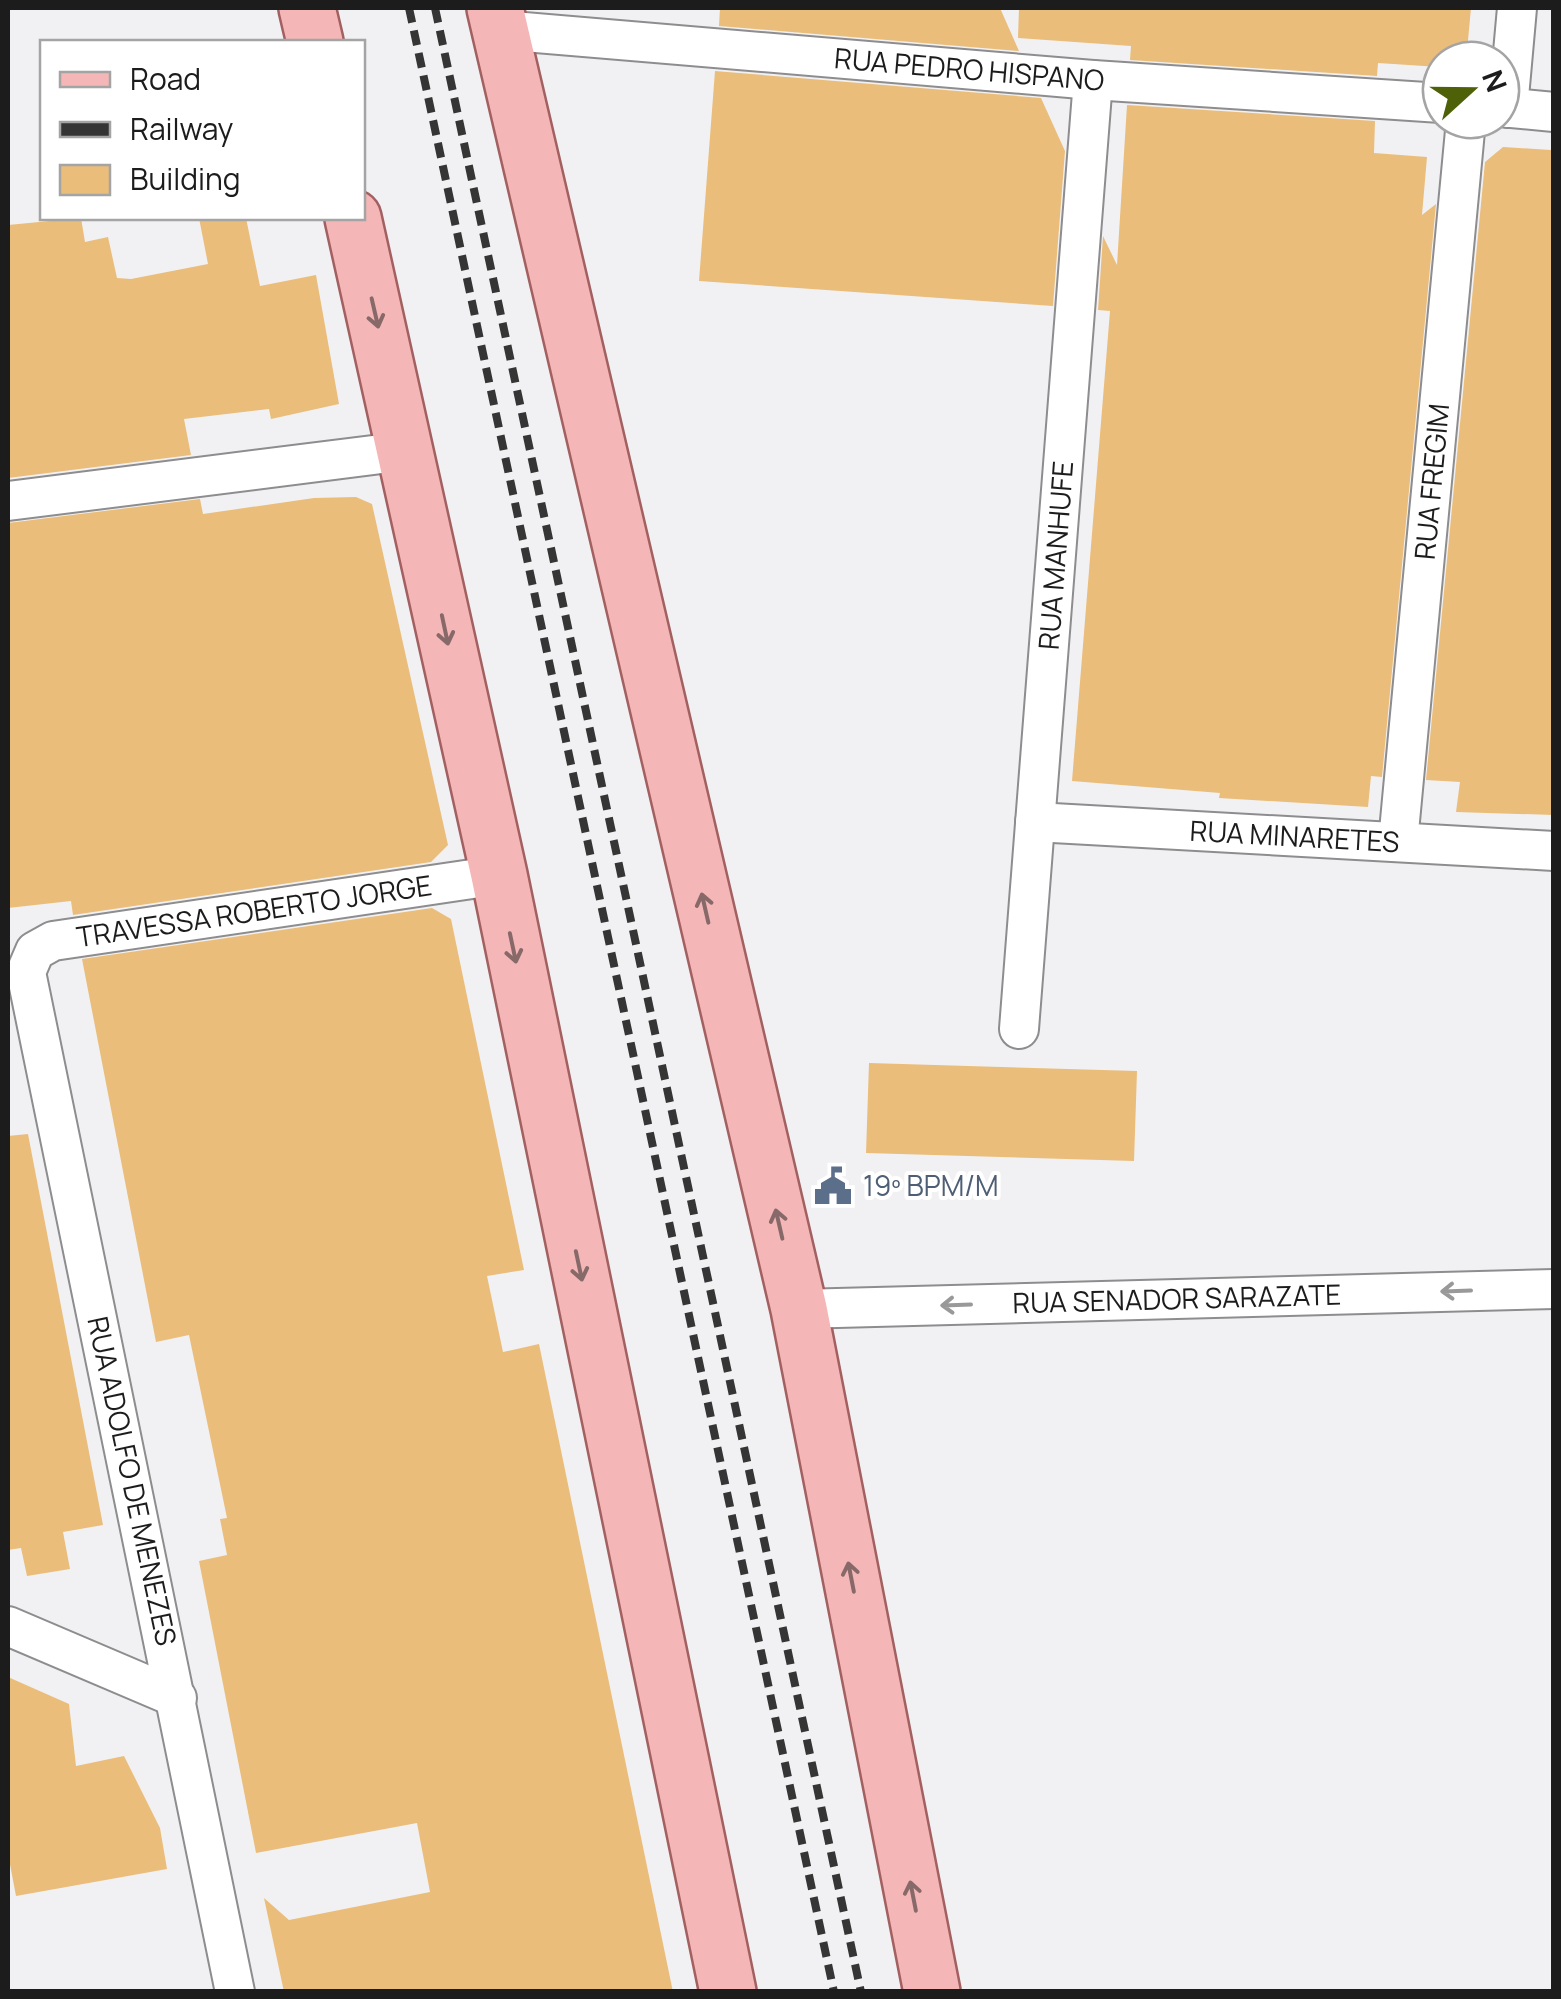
<svg xmlns="http://www.w3.org/2000/svg" width="1561" height="1999" viewBox="0 0 1561 1999" font-family="Manrope,sans-serif">
<style>
.building{fill:#eabd7b}
.lines{fill:none;stroke-linecap:round;stroke-linejoin:round}
.street-casing{stroke:#8d8d8f;stroke-width:42}
.primary-casing{stroke:#a36061;stroke-width:60}
.street{stroke:#fff;stroke-width:38}
.primary{stroke:#f4b6b6;stroke-width:55}
.rail{stroke:#353536;stroke-width:8;stroke-dasharray:15 8;stroke-linecap:butt}
.oneway{stroke:#88696a}
.oneway2{stroke:#999}
.labels{text-anchor:middle;stroke-width:8;stroke-linejoin:round;paint-order:stroke}
.street-label{font-size:28px;fill:#1c1c1d;stroke:#fff}
.service-label{font-size:28px;fill:#4e5e75;stroke:#fff;text-anchor:start}
</style>
<rect width="100%" height="100%" fill="#f1f1f3"/>
<path class="building" d="M720 8H1000L1019 51 719 26Z
M1019 8H1471L1467 51 1457 60H1441L1439 67 1378 63 1377 76 1130 60 1131 46 1018 38Z
M715 71 1041 98 1065 151 1053 306 699 281Z
M1127 105 1375 121 1374 153 1427 157 1422 215 1436 204 1382 777 1371 776 1368 807 1219 798 1220 793 1072 781 1110 311 1098 310 1103 236 1117 265Z
M1503 147 1551 150 1554 164V815L1456 812 1460 782 1426 780 1485 162Z
M81 218 85 242 108 237 117 278 131 279 208 264 199 218H246L260 286 316 275 339 404 271 419 269 409 184 419 191 455 8 478V225Z
M356 497 372 504 448 845 431 862 73 915 71 901 8 908V523L200 499 203 514 314 498Z
M432 908 451 919 524 1270 487 1276 503 1352 539 1344 673 1992H284L264 1898 289 1920 430 1892 417 1823 256 1853 199 1561 227 1555 220 1519 227 1518 189 1335 156 1342 82 959Z
M869 1063 1137 1071 1134 1161 866 1153Z
M28 1134 103 1525 63 1532 70 1569 27 1576 21 1548 8 1550V1136Z
M8 1677 69 1704 76 1766 124 1756 160 1828 167 1869 16 1896 8 1854Z"/>
<g class="lines">
<g class="street-casing">
<g id="street">
<path id="s1" d="M501 30 1093 80 1441 103"/>
<path d="M1501 107 1554 112"/>
<path d="M1508 108 1517 8"/>
<path d="M8 501 405 451"/>
<path id="s2" d="M1035 822 1554 851"/>
<path id="s3" d="M1398 842 1466 120"/>
<path id="s4" d="M1019 1029 1093 80"/>
<path id="s5" d="M799 1309 1554 1289"/>
<path d="M8 1626 177 1698"/>
<path id="s6" d="M235 1992 26 972 35 951 53 941 499 875"/>
</g>
</g>
<g class="primary-casing">
<path id="primary" d="M307 8 315 42
M495 8 799 1309 932 1992
M353 218 499 875 728 1992"/>
</g>
<use href="#street" class="street"/>
<use href="#primary" class="primary"/>
<path class="rail" d="M409 8 834 1992
M435 8 861 1992"/>
</g>
<defs><path id="oneway-shaft" d="M-6 0H5M1.5-3L5.5 0L1.5 3" fill="none" stroke-width="1.6" stroke-linecap="round" stroke-linejoin="round" transform="scale(2.5)"/></defs>
<g class="oneway">
<use href="#oneway-shaft" transform="translate(375 313) rotate(77)"/>
<use href="#oneway-shaft" transform="translate(445 630) rotate(78)"/>
<use href="#oneway-shaft" transform="translate(705 908) rotate(-103)"/>
<use href="#oneway-shaft" transform="translate(513 948) rotate(78)"/>
<use href="#oneway-shaft" transform="translate(779 1224) rotate(-103)"/>
<use href="#oneway-shaft" transform="translate(579 1266) rotate(78)"/>
<use href="#oneway-shaft" transform="translate(851 1577) rotate(-101)"/>
<use href="#oneway-shaft" transform="translate(913 1896) rotate(-101)"/>
</g>
<g class="oneway2">
<use href="#oneway-shaft" transform="translate(1456 1291) rotate(178)"/>
<use href="#oneway-shaft" transform="translate(956 1305) rotate(178)"/>
</g>
<defs>
<g id="civic-bare" transform="scale(3)"><path d="M-.6-6.5H3V-4.5H.6V-3L4-1V1h2V6H-6V1h2V-1L-.6-3ZM-1.2 2.5V6h2.4V2.5Z" fill="#5c6f8a" stroke="#fff" stroke-width="2.5" paint-order="stroke"/></g>
</defs>
<g fill-rule="evenodd">
<use href="#civic-bare" x="833" y="1186"/>
</g>
<g class="labels">
<g class="street-label">
<text dy="10" stroke="none"><textPath href="#s1" startOffset="470">RUA PEDRO HISPANO</textPath></text>
<text dy="10" stroke="none"><textPath href="#s3" startOffset="362">RUA FREGIM</textPath></text>
<text dy="10" stroke="none"><textPath href="#s4" startOffset="475">RUA MANHUFE</textPath></text>
<text dy="10" stroke="none"><textPath href="#s2" startOffset="260">RUA MINARETES</textPath></text>
<text dy="10" stroke="none"><textPath href="#s6" startOffset="1288">TRAVESSA ROBERTO JORGE</textPath></text>
<text dy="10" stroke="none"><textPath href="#s5" startOffset="378">RUA SENADOR SARAZATE</textPath></text>
<text transform="translate(132 1481) rotate(78)" y="10">RUA ADOLFO DE MENEZES</text>
</g>
<g class="service-label">
<text x="863" y="1196">19º BPM/M</text>
</g>
</g>
<rect width="1561" height="1999" fill="none" stroke="#1c1c1d" stroke-width="20"/>
<rect x="40" y="40" width="325" height="180" fill="#ffffff" stroke="#a4a4a5" stroke-width="2.5"/>
<rect x="60" y="72" width="50" height="15" fill="#f4b6b6" stroke="#a4a4a5" stroke-width="2.5"/>
<text x="130" y="90" font-size="30" fill="#1c1c1d">Road</text>
<rect x="60" y="122" width="50" height="15" fill="#353536" stroke="#a4a4a5" stroke-width="2.5"/>
<text x="130" y="140" font-size="30" fill="#1c1c1d">Railway</text>
<rect x="60" y="165" width="50" height="30" fill="#eabd7b" stroke="#a4a4a5" stroke-width="2.5"/>
<text x="130" y="190" font-size="30" fill="#1c1c1d">Building</text>
<g transform="translate(1471 90) rotate(69)"><circle r="48" fill="#ffffff" stroke="#a4a4a5" stroke-width="2.5"/>
<path d="M0-8L18 38L0 25L-18 38Z" fill="#4f6108"/>
<text y="-15" font-size="28" font-weight="bold" text-anchor="middle" fill="#1c1c1d">N</text>
</g>
</svg>
